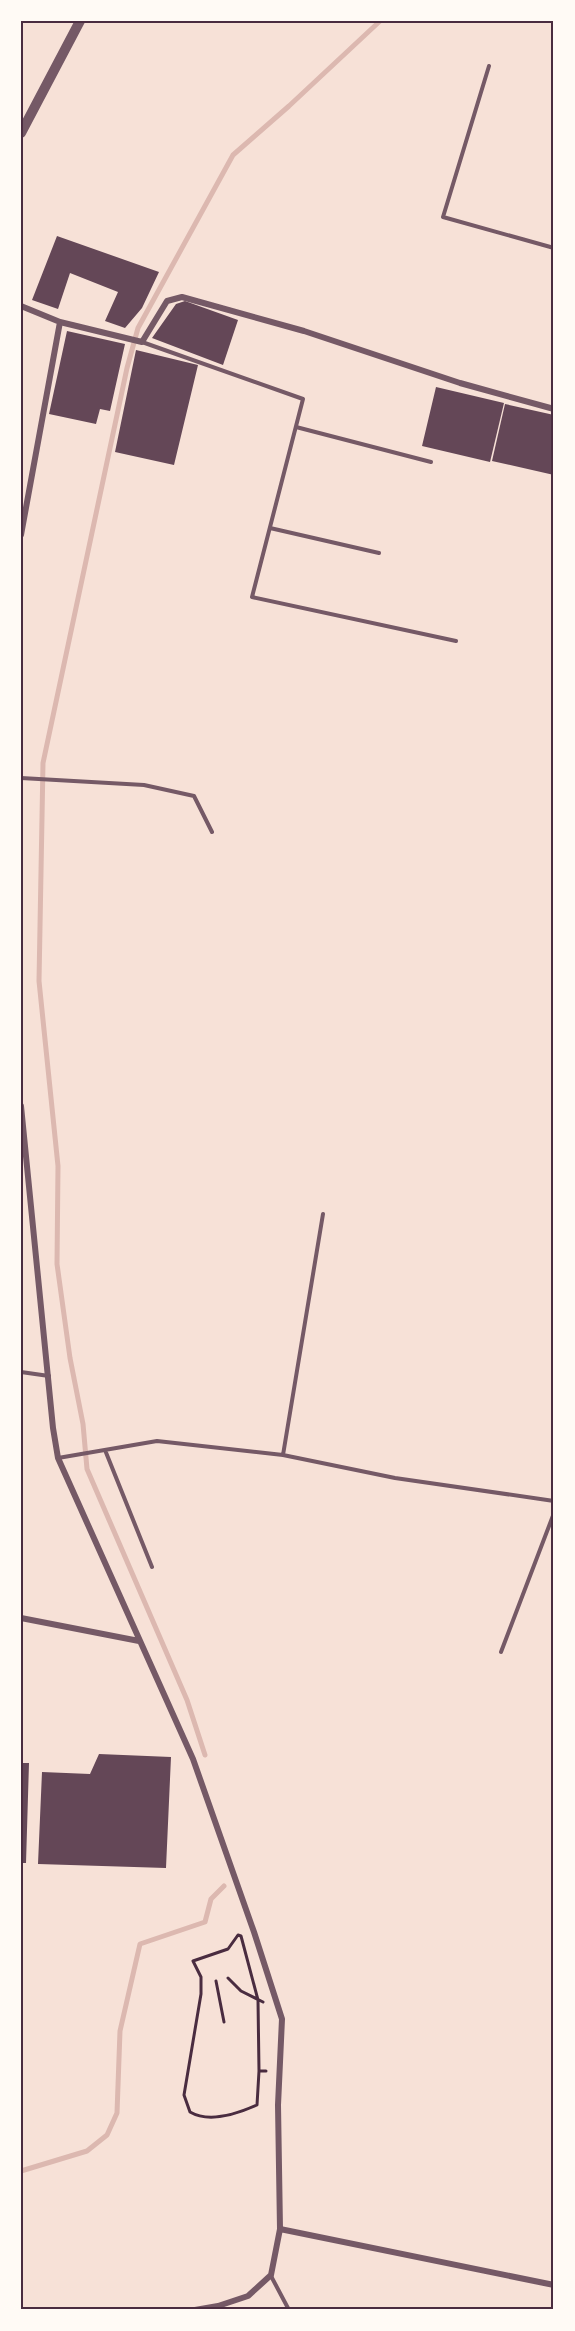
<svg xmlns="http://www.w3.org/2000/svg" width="575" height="2331" viewBox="0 0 575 2331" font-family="'Nunito Sans',sans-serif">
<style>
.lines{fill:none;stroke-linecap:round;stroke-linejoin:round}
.stream{stroke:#dcb8b0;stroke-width:5}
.building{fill:#644757}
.path{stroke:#4a2c40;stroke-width:3}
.service{stroke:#755966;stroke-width:4}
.minor{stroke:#755966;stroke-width:6}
.tertiary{stroke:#755966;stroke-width:10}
.neatline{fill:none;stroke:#4a2c40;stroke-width:2}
</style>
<rect width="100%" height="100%" fill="#f7e1d7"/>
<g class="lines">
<path class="stream" d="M205 1755 187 1700 87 1469 83 1424 70 1358 57 1264 58 1166 39 981 43 763 127 368 138 328 233 155 289 106 380 21
M21 2171 87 2151 107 2135 117 2113 120 2031 140 1944 205 1922 211 1899 224 1886"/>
</g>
<path class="building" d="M57 236 159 272 142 308 125 328 105 321 118 292 70 273 58 309 32 300Z
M185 301 238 320 223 365 152 338 176 304Z
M67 331 125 344 110 411 100 409 96 424 49 414Z
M136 350 198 365 174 465 115 452Z
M436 387 504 403 490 462 422 446Z
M505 404 554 415V475L492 461Z
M99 1754 171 1757 166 1868 38 1864 42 1772 90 1774Z
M21 1763H29L26 1863H21Z"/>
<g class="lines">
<path class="path" d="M228 1978 241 1991 263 2002
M216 1981 224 2022
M259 2071 258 2000 241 1936 238 1935 228 1949 193 1961 201 1977V1994L184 2095 190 2112C209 2123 237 2114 257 2105L259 2071H266"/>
<path class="service" d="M489 66 443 217 554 248
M142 342 303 399 252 597 456 641
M296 427 431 462
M270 528 379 553
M21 778 144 785 194 796 212 832
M21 1372 49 1376
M105 1450 152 1567
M283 1455 323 1214
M58 1458 157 1441 283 1455 395 1478 554 1501
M501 1652 554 1513
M271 2276 289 2310"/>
<path class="minor" d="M21 306 60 322 142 342 167 301 182 297 304 331 460 383 554 409
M21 535 60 322
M21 1106 53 1428 58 1458 193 1759 254 1932 282 2019 278 2105 280 2229 271 2275 248 2296 218 2306 195 2310
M21 1618 139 1641
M280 2229 554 2285"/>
<path class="tertiary" d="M21 133 80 21"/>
</g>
<rect width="575" height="2331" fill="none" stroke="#fffaf5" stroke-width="45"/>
<rect x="22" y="22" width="530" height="2286" class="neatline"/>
</svg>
